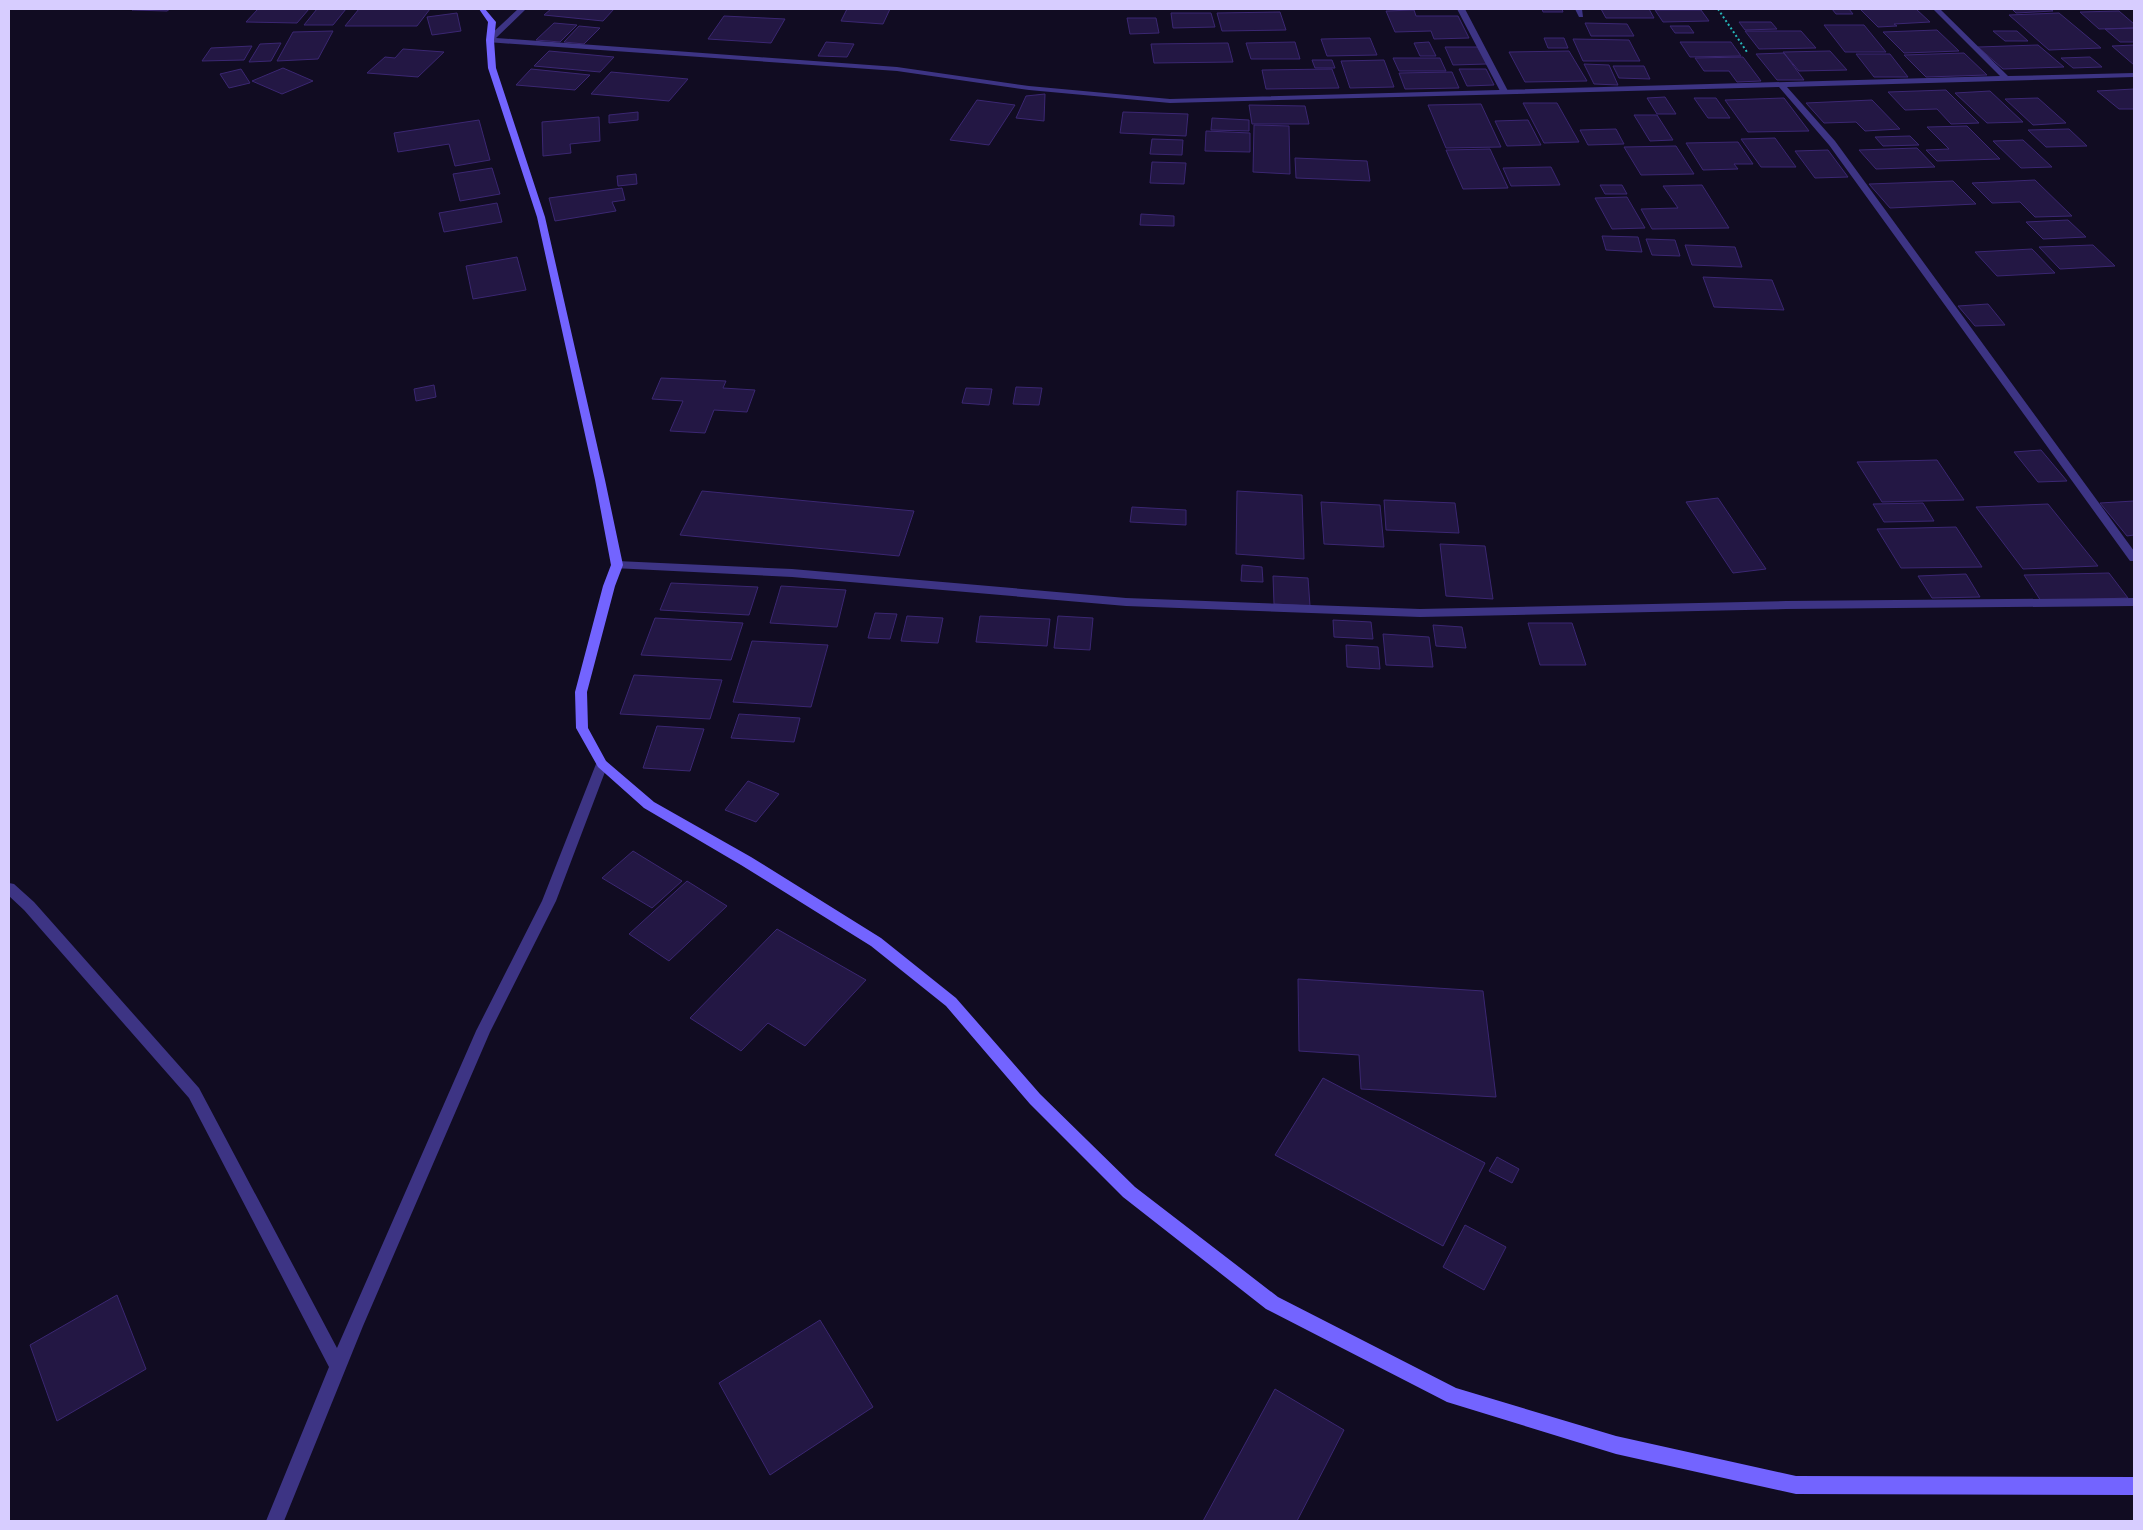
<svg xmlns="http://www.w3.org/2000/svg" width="2143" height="1530" viewBox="0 0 2143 1530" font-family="Inter,sans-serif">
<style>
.building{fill:#231744;stroke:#3b2772}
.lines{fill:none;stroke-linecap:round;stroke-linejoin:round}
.path{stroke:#26b8ba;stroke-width:2;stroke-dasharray:2 2.5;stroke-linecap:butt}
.lane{fill:#3d3484;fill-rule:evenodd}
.street{fill:#3d3484;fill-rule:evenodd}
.secondary{fill:#7364ff;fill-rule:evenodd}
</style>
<rect width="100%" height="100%" fill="#110c22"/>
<path class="building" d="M134 9H170L167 11 132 10Z
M258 9H309L297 23 246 22Z
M317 9H346L333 25H304Z
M359 9H430L417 26H345Z
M551 9H614L603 21 544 15Z
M847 9H890L883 24 841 21Z
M1542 9H1562L1563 12H1543Z
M1601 9H1649L1654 18H1606Z
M1832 9H1849L1853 14H1836Z
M1860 9H1916L1930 22 1894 24 1897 26 1878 27Z
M2012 9H2050L2053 11 2016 13Z
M1414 10 1416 16H1458L1469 38 1434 39 1431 31 1395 32 1386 11Z
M1655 10H1701L1709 21 1663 22Z
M2119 11 2134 24V28L2099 29 2080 12Z
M1280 12 1286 30 1222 31 1217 13Z
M457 13 461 31 432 35 427 17Z
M1171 13H1211L1215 27 1173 28Z
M2059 13 2101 48 2049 50 2009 15Z
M724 16 785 19 771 43 708 39Z
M1127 18H1156L1159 33 1130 34Z
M1739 22H1771L1777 29 1745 30Z
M554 23 577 25 560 42 536 40Z
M1585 23 1627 24 1634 36H1591Z
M1824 25H1864L1886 52H1845Z
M579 26 600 28 584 44 564 42Z
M1670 26H1689L1694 33H1675Z
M2134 28V42H2120L2105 29Z
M1937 30 1959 51 1904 53 1883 32Z
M333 31 318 59 277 61 293 32Z
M1745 31H1801L1816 48 1759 49Z
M1993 31H2017L2028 41H2005Z
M1370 38 1377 55 1327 56 1321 39Z
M1544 38H1564L1568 48H1548Z
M1573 39 1629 40 1640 61H1583Z
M826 42 854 44 847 57 818 56Z
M1295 42 1300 59H1251L1246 43Z
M1429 42 1436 56H1420L1414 43Z
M1680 42H1731L1741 56 1690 57Z
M281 43 271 61 249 62 260 44Z
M1228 43 1233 62 1154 63 1151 44Z
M2038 45 2064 67 2003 69 1978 47Z
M2134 45V65L2112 46Z
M252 46 244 60 202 61 211 48Z
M1445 47H1478L1487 64 1453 65Z
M403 49 444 52 418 77 367 73 385 57 395 58Z
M549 51 614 57 600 72 534 66Z
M1569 51 1587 81 1525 82 1509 52Z
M1830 51 1847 70 1799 71 1783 52Z
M1784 53 1804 80H1777L1756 54Z
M1964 53 1987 75 1926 77 1904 55Z
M1856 54H1890L1908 77H1874Z
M1743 57 1761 81 1737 82 1729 71H1704L1695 58Z
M2090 57 2102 67 2073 68 2061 58Z
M1393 58H1440L1446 71H1399Z
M1312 60H1332L1335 68H1315Z
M1384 60 1394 87 1350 88 1341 61Z
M1584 64 1609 65 1618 85 1594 84Z
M1613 66H1644L1650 79 1619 78Z
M283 68 313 81 282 94 252 81Z
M241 69 250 83 229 88 220 74Z
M531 69 590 75 575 90 516 85Z
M1332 69 1339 88 1266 89 1262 70Z
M1459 69H1486L1494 85 1467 86Z
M611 72 688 79 669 101 591 94Z
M1452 72 1459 88 1405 89 1399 73Z
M2134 89V109H2119L2097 91Z
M1946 90 1979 123 1951 124 1937 109 1905 110 1888 92Z
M1990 91 2023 122 1987 123 1955 93Z
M1045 94 1044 121 1016 118 1026 96Z
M1665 97 1676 114H1657L1647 98Z
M1694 98H1716L1730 118H1708Z
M1784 98 1809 131 1748 132 1725 100Z
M2038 98 2066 123 2033 125 2005 99Z
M977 100 1015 105 989 145 950 140Z
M1872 100 1900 129 1865 131 1856 122 1824 123 1806 103Z
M1523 103H1557L1579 142 1544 143Z
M1481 104 1501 147 1446 148 1428 105Z
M1249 105 1305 106 1309 124H1252Z
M638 112V120L609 123V115Z
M1123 112 1188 114 1186 136 1120 133Z
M1634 115H1657L1673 140 1650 141Z
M599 117 600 141 570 144 571 153 543 156 542 122Z
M1212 118 1249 120V131L1211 130Z
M479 120 490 160 455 166 449 144 398 152 394 133Z
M1528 120 1541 145 1507 146 1495 121Z
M1254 125 1289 126 1290 174 1253 172Z
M1967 126 2000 159 1937 161 1926 150 1949 149 1927 127Z
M1616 129 1624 144 1588 145 1580 130Z
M2069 129 2087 146 2046 147 2028 130Z
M1206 131 1250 133V152L1205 151Z
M1910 136 1919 145 1883 146 1875 137Z
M1775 138 1796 167H1761L1741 139Z
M1152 139 1183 140 1182 155 1150 154Z
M2023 140 2052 167 2021 168 1993 141Z
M1738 142 1753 164H1734L1738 169 1703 170 1686 143Z
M1676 146 1694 174 1641 175 1624 147Z
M1917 148 1935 167 1876 169 1859 150Z
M1490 149 1508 188 1463 189 1446 150Z
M1828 150 1848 177 1815 178 1795 151Z
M1295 158 1367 161 1370 181 1296 178Z
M1152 162 1186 163 1184 184 1150 183Z
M1551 167 1560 185 1511 186 1503 168Z
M492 168 500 194 460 201 453 174Z
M636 174 637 184 618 186 617 176Z
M2035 180 2072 216 2035 217 2020 202 1992 203 1972 183Z
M1953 181 1976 204 1890 208 1869 184Z
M1600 185H1622L1627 194H1605Z
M1702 185 1729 228 1652 229 1641 209 1678 208 1663 186Z
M622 188 625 200 612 202 616 211 555 221 549 198Z
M1627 197 1645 228 1612 229 1595 198Z
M497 203 502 222 444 232 439 213Z
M1141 214 1174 216V226L1140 225Z
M2068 220 2086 237 2043 239 2026 222Z
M1602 236 1638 237 1642 252 1606 250Z
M1646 239 1675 240 1680 256 1652 255Z
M1685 245 1735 247 1742 267 1692 265Z
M2093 245 2115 266 2060 269 2039 247Z
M2032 249 2055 273 1997 276 1975 252Z
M517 257 526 290 473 299 466 266Z
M1703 277 1772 280 1784 310 1714 307Z
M1988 304 2005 325 1975 326 1958 306Z
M661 378 726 381 723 388 755 390 747 412 714 410 705 433 670 431 683 401 652 399Z
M434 385 436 397 416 401 414 389Z
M1016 387 1042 388 1039 405 1013 404Z
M966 388 992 389 989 405 962 403Z
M2041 450 2067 481 2038 482 2014 452Z
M1937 460 1964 500 1882 502 1857 462Z
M702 491 914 511 899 556 680 535Z
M1237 491 1302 495 1304 559 1236 554Z
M1718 498 1766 569 1733 573 1686 502Z
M1384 500 1455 503 1459 533 1386 530Z
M2134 501V535L2127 536 2100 503Z
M1321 502 1380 505 1384 547 1324 544Z
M1923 503 1934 521 1884 522 1873 504Z
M2048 504 2098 566 2023 569 1976 507Z
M1132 507 1186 510V525L1130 522Z
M1956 527 1982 567 1901 568 1877 529Z
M1440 544 1485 546 1493 599 1446 596Z
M1242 565 1262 567 1263 582 1241 581Z
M2109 573 2128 598 2041 601 2024 575Z
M1966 574 1980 597 1932 598 1918 576Z
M1273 576 1308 578 1310 606 1274 604Z
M671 583 758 587 749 615 660 610Z
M781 586 846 590 837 627 770 623Z
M875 613 897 614 890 639 868 638Z
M907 616 943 618 938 643 901 641Z
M980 616 1050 619 1047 646 976 642Z
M1058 616 1093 618 1090 650 1054 648Z
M655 618 743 623 731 660 641 655Z
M1333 620 1371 622 1373 639 1334 637Z
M1528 623H1572L1586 665H1540Z
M1433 625 1462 627 1466 648 1436 646Z
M1383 634 1429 637 1433 667 1386 665Z
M752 641 828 645 811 707 733 702Z
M1346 645 1378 647 1380 669 1347 667Z
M634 675 722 680 710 719 620 714Z
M739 714 800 718 794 742 731 738Z
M657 726 704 729 690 771 643 768Z
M748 781 779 794 756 822 725 810Z
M633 851 682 881 652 908 602 878Z
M687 881 727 906 669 961 629 934Z
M777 929 866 980 805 1046 768 1023 741 1051 690 1018Z
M1298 979 1483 991 1496 1097 1361 1089 1359 1055 1299 1051Z
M1323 1078 1485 1163 1443 1246 1275 1155Z
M1497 1157 1519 1169 1512 1183 1489 1171Z
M1465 1225 1506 1247 1484 1290 1443 1267Z
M117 1295 146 1369 57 1421 30 1345Z
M820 1320 873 1407 770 1475 719 1383Z
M1275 1389 1344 1430 1297 1521H1203Z"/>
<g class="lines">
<path class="path" d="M1718 9 1747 52"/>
<path class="lane" d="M1457 9H1465L1508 91 1507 93 1500 91Z
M1575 9H1582L1583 17H1579Z"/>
<path class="street" d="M518 9H526L496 38 897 67 1029 86 1170 99 2000 76 1933 9H1940L2008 76 2134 73V77L1787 87 1835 141 2134 551V561H2130L1829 145 1779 87 1170 103 1029 90 897 71 487 42V38Z
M617 561 792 569 1126 598 1420 609 1786 601 2134 598V606L1786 609 1420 617 1126 606 792 577 613 568 611 565Z
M602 759 606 761 608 764 556 901 490 1032 363 1326 284 1521H266L329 1367 189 1098 24 910 9 896V883L14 884 34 902 199 1088 337 1348 476 1031 542 901 596 764 598 761Z"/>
<path class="secondary" d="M479 9H485L496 22 494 40 496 68 545 217 605 480 623 565 615 586 587 692 588 728 606 761 654 802 751 857 881 938 956 998 1040 1094 1135 1187 1278 1297 1456 1388 1616 1436 1796 1476 2134 1477V1495L1796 1494 1616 1454 1447 1402 1266 1309 1123 1197 1030 1104 946 1006 871 946 741 865 644 808 598 767 576 728 575 692 603 586 611 565 595 480 537 217 488 68 486 40 488 22Z"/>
</g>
<rect width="2143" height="1530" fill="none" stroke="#d7cdff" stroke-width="20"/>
</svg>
